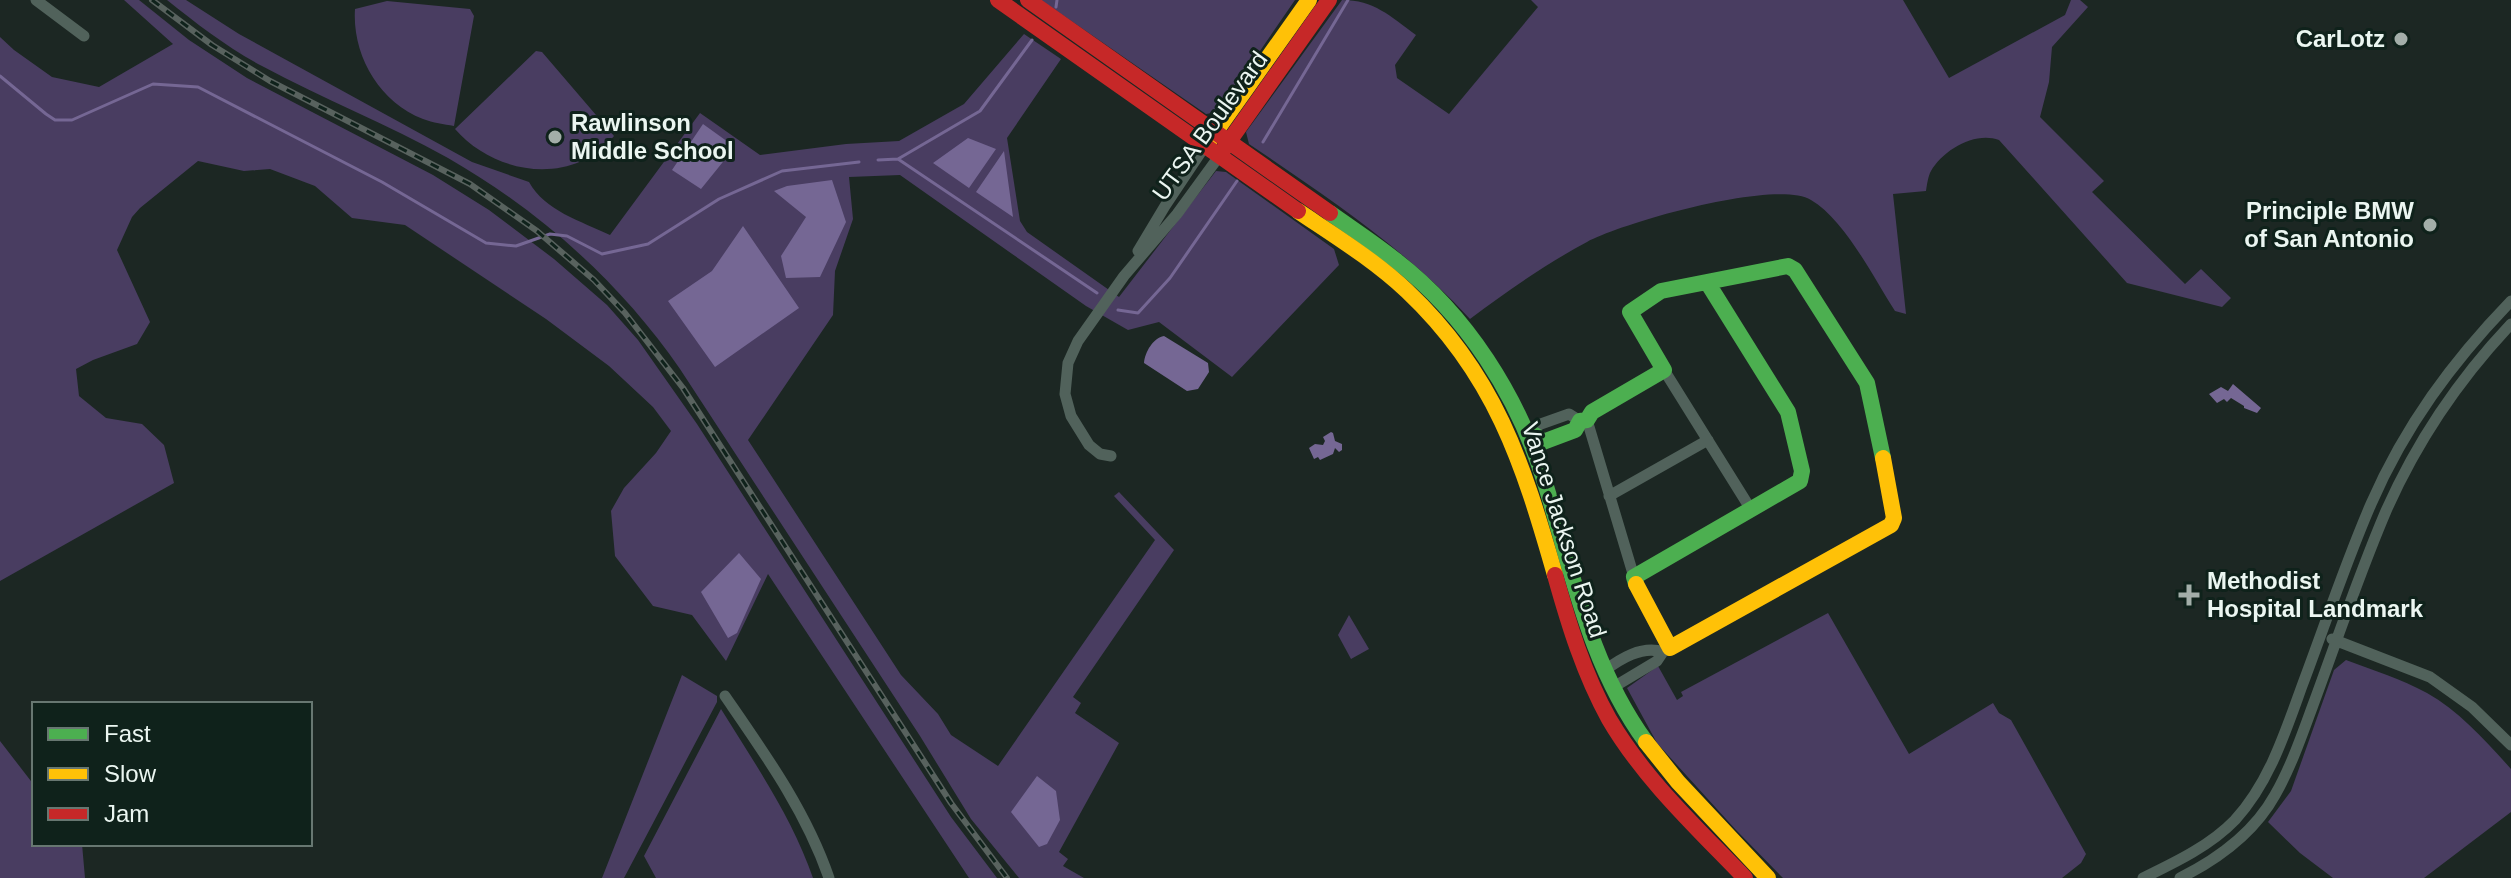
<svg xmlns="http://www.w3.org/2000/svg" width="2511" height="878" viewBox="0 0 2511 878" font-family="Helvetica,sans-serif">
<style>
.green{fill:#493d61}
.water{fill:#756794}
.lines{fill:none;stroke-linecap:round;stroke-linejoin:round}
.stream{stroke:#756794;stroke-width:3}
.street{stroke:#51625b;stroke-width:11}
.fast{stroke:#4caf50;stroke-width:16}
.slow{stroke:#ffc107;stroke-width:16}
.jam{stroke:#c62828;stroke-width:16}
.rail-casing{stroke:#58625e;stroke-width:6}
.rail{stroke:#0f221b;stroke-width:3;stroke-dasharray:9;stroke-linecap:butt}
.poi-dot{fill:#a3aea9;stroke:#0f221b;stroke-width:3}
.labels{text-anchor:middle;stroke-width:6;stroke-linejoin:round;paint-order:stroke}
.poi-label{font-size:24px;font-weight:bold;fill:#ebf6f1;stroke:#0f221b;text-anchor:end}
.street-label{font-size:24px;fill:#ebf6f1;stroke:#0f221b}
</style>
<rect width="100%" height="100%" fill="#1c2723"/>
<path class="green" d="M124 0H139L189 40 247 78 433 175 489 210 554 259 607 305 638 340 697 424 951 817 997 878H969L768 574 726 661 692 615 653 606 615 556 611 511 624 488 656 453 671 431 653 407 609 366 546 319 405 225 352 218 315 186 270 169 244 171 198 161 140 208 132 217 117 250 150 322 137 344 93 360 76 369 79 396 106 418 142 424 164 445 174 483 0 581V37L14 50 52 77 99 87 173 44Z
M167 0H186L239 34 472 162 529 182C545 211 581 221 610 235L700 113 760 155 846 144 899 141 964 104 1024 34 1061 59 1007 138 1020 221 1027 232 1119 297 1216 171 1226 172 1334 249 1339 265 1232 377 1159 322 1128 330 1086 306 900 175 849 177 853 219 835 271 833 315 748 440 901 675 938 714 951 735 998 766 1155 540 1114 496 1119 492 1174 550 1073 697 1081 703 1075 713 1119 743 1059 852 1068 859 1063 866 1084 878H1019L971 819 920 736 680 369C620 282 540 211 448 158 388 124 323 99 262 66 228 48 197 24 167 0Z
M1041 0H1295L1218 112 1206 114Z
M1342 0C1374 0 1390 16 1416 35L1395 65 1397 78 1449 114 1538 7 1531 0H1903L1949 78 2065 15 2071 0H2080L2088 7 2052 47 2049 82 2040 117 2104 181 2092 192 2185 284 2201 269 2231 298 2222 307 2127 283 1999 140C1975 131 1943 150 1931 171 1928 176 1927 185 1926 191L1893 194 1906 314 1895 311C1873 277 1845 220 1811 200 1775 179 1625 222 1587 242 1546 264 1507 291 1470 319 1406 249 1327 197 1249 144L1246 132Z
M387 1 470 9 474 16 454 126C444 124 433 123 423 119 379 102 352 55 355 9Z
M536 51 542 52 614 136C572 187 495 175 455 129Z
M1828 613 1909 754 1993 703 1999 713 2011 720 2086 854 2081 863 2062 878H1783L1736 830 1657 743 1627 688 1658 666 1677 700 1683 696 1681 692Z
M1349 615 1369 649 1351 659 1338 635Z
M2346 660C2373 670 2401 679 2427 693 2459 711 2487 742 2511 769V812L2424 878H2333L2300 853 2268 822 2291 791 2334 670Z
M682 675 717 696V702L624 878H602Z
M721 709C755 764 792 817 813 878H656L644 856Z
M0 741 34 785V844H82L85 878H0Z"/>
<path class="water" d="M703 124 735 147 701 189 672 170Z
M968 138 996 149 969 188 933 163Z
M1004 151 1013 217 976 192Z
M832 180 846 222 820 277 786 278 781 256 806 217 774 191 787 186Z
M743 226 799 308 715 367 668 301 712 271Z
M1164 336 1208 363 1209 372 1198 389 1187 391 1144 363C1145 352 1153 338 1164 336Z
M2233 384 2261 408 2257 413 2244 408V406L2231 398 2227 402 2224 399 2217 403 2209 394 2221 387 2228 391Z
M1331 432 1333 433 1335 441 1342 444V450L1339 452 1335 448 1333 454 1320 460 1318 457 1314 459 1309 448 1315 444 1323 445 1325 441 1323 437Z
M739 553 761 579 737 633 728 638 701 592Z
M1037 776 1056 791 1060 820 1047 844 1039 847 1011 812Z"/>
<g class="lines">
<path class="stream" d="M1056 7 1057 0
M0 76 46 114 55 120H72L153 84 198 87 382 182 486 243 516 246 550 234 567 236 602 254 648 244 719 199 782 171 859 162
M1263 142 1348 0
M898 159 1097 293
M878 160 898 159 980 111 1032 40
M1118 310 1138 313 1170 278 1237 181"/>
<path class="street" d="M36 0 84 36
M1138 251 1165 206 1205 146
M1664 370 1750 508
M1587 420 1634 577
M1529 437 1535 435 1538 425 1569 414 1580 421
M1111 456 1100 454 1089 445 1071 416 1065 394 1068 363 1078 341 1124 276 1177 214 1220 155
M1609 496 1708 440
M2332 639 2430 677 2472 707 2511 745
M1604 671C1620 659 1642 645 1663 652
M1612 688 1657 661 1663 652 1670 648
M725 696C765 754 806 811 829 878
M2143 878C2174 863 2210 846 2235 820 2269 783 2285 733 2302 686 2325 625 2345 564 2371 504 2405 426 2452 362 2511 301
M2180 878C2218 859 2254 833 2275 795 2291 767 2302 735 2313 705 2337 640 2359 574 2386 511 2417 441 2459 379 2511 324"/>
<path class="fast" d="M1330 213C1351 228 1374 243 1394 259 1467 315 1518 396 1545 483 1573 573 1589 664 1646 742
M1535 435 1543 442 1575 430 1580 421 1587 420 1592 412 1664 370 1630 312 1661 291 1788 266 1795 270 1867 383 1883 458
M1636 584 1634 577 1800 481 1802 471 1788 412 1707 282"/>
<path class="slow" d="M1209 141 1309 0
M1298 211C1335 236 1374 260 1407 291 1495 374 1523 463 1555 575
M1636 584 1670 648 1891 525 1894 518 1883 458
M1646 742 1678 782 1768 878"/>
<path class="jam" d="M998 0 1298 211
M1028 0 1330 213
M1223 150 1329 0
M1555 575C1569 625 1584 674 1609 719 1644 779 1697 828 1745 878"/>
<g class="rail-casing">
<path id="rail" d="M152 0 212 45 270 81 470 184 537 231 594 280 625 313 683 388 951 803 1007 878"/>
</g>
<use href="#rail" class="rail"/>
</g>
<g class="poi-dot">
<circle cx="2401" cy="39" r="8"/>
<circle cx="555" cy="137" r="8"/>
<circle cx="2430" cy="225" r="8"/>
<path d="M2185 583h8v8h8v8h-8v8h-8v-8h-8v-8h8z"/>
</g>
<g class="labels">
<g class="poi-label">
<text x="2385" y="47">CarLotz</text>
<text x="571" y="131" text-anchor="start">Rawlinson<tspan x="571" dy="28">Middle School</tspan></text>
<text x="2414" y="219">Principle BMW<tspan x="2414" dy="28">of San Antonio</tspan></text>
<text x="2207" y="589" text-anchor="start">Methodist<tspan x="2207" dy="28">Hospital Landmark</tspan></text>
</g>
<g class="street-label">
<text transform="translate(1210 126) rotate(-54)" y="8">UTSA Boulevard</text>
<text transform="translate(1564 530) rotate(72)" y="8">Vance Jackson Road</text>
</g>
</g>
<rect x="32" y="702" width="280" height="144" fill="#0f221b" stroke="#677771" stroke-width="2"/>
<rect x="48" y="728" width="40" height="12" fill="#4caf50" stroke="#677771" stroke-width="2"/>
<text x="104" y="742" font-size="24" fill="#ebf6f1">Fast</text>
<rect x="48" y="768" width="40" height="12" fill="#ffc107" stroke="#677771" stroke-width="2"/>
<text x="104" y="782" font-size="24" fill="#ebf6f1">Slow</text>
<rect x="48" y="808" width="40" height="12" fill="#c62828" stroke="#677771" stroke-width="2"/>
<text x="104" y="822" font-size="24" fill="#ebf6f1">Jam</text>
</svg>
